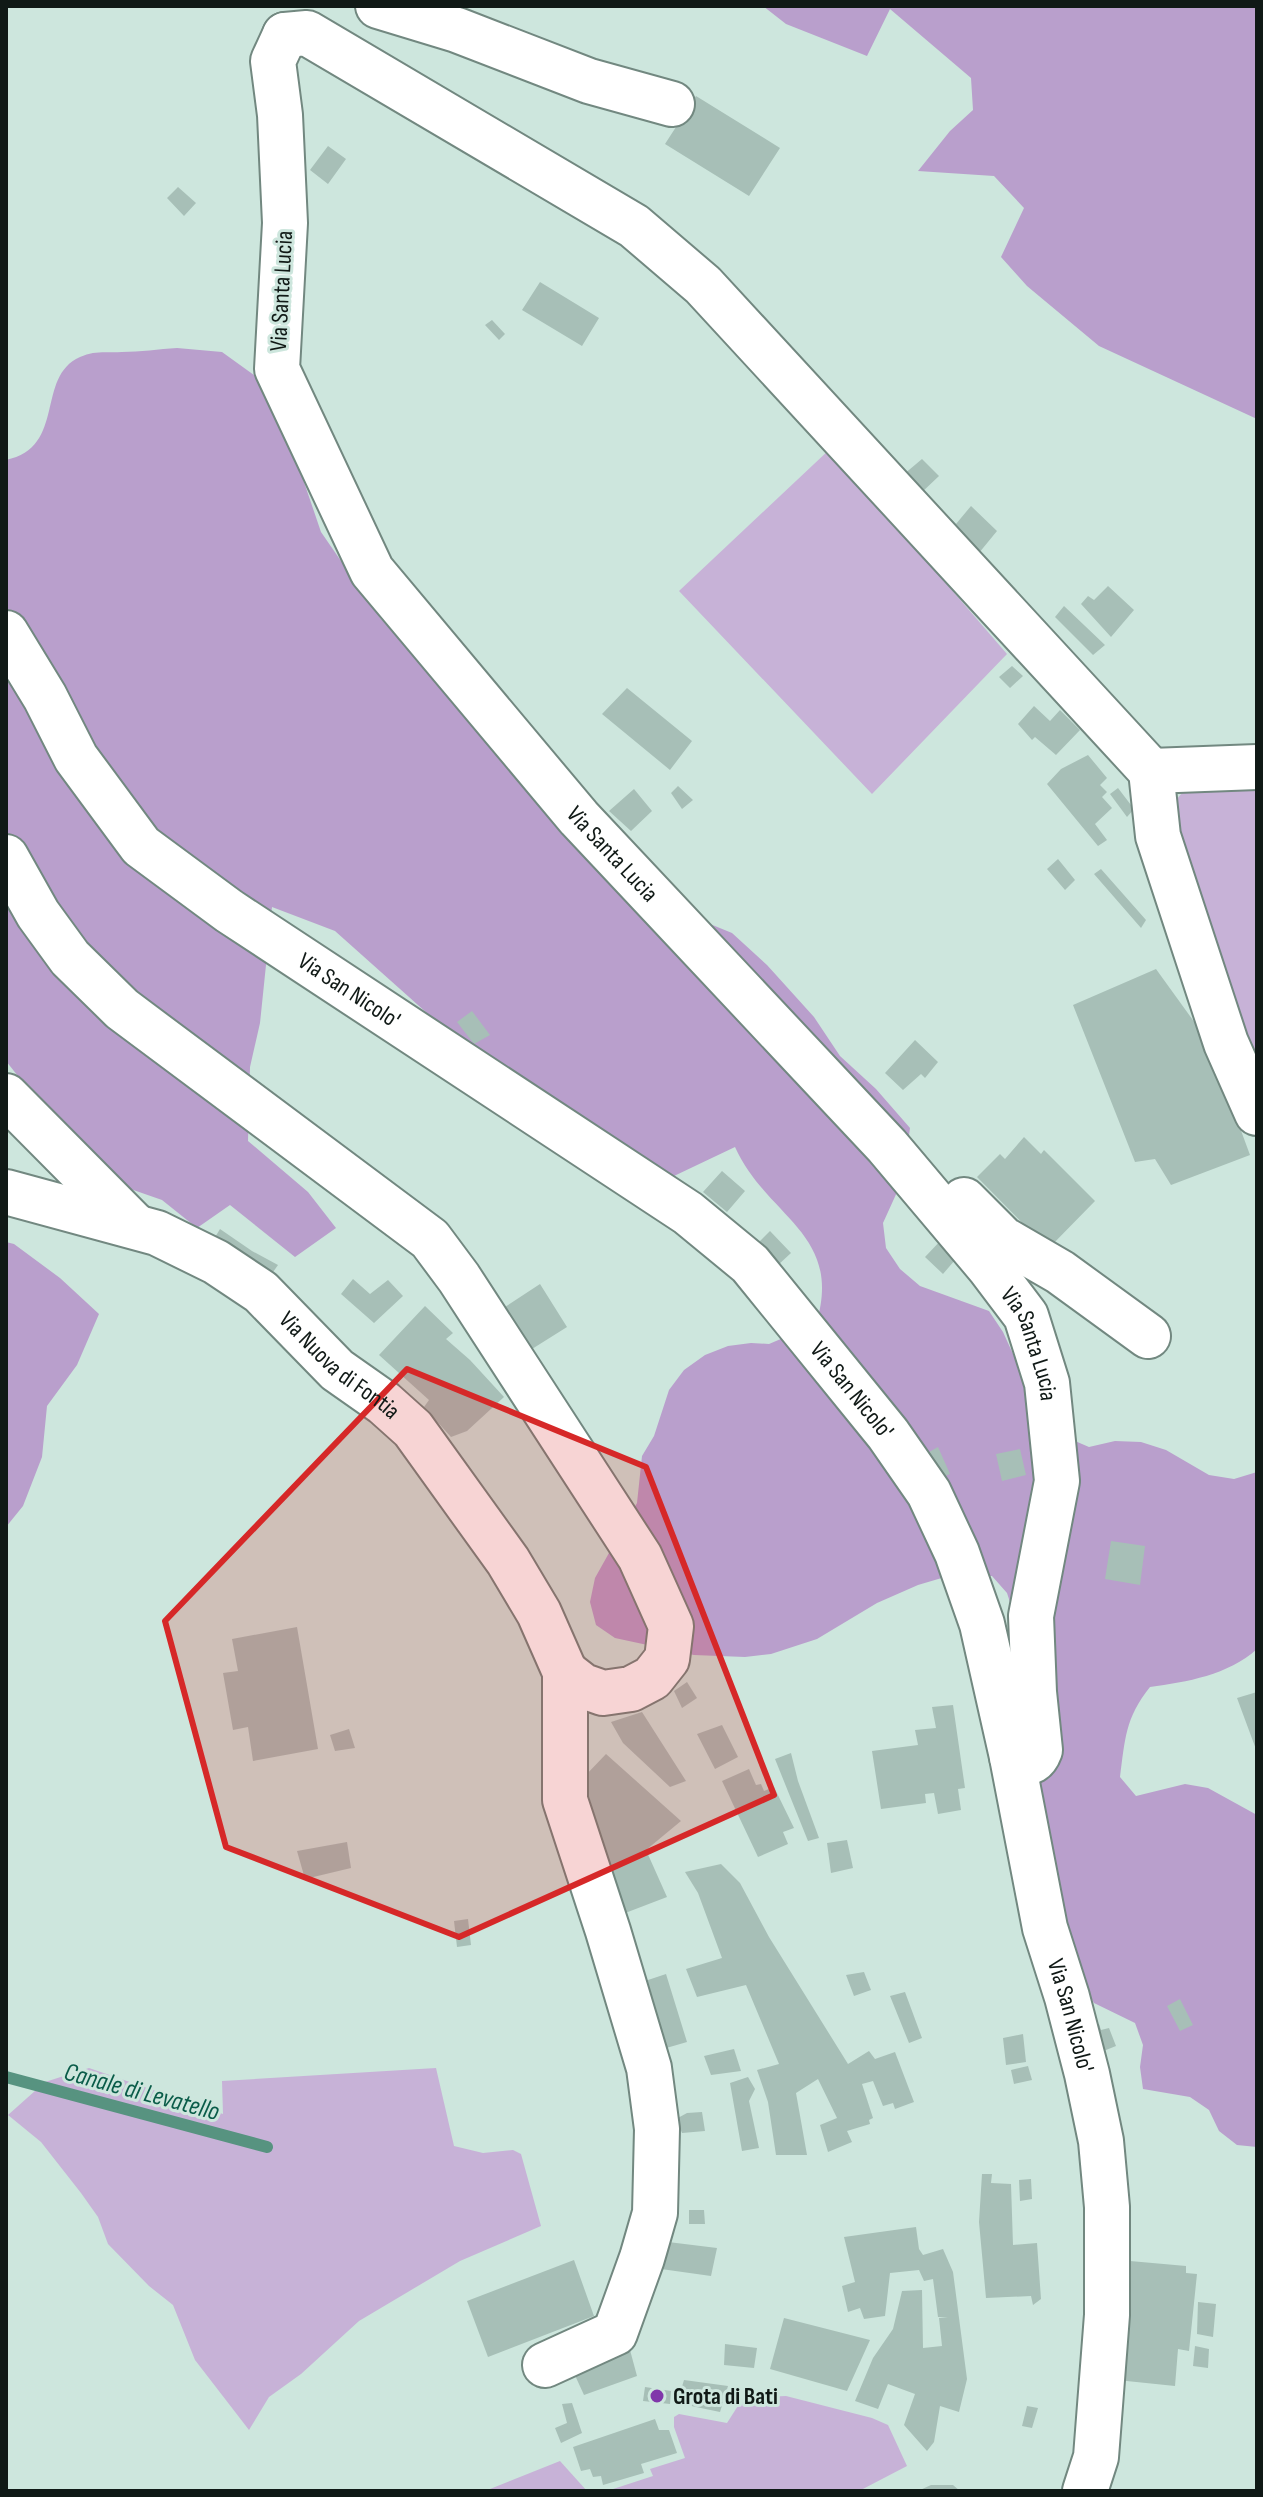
<svg xmlns="http://www.w3.org/2000/svg" width="1263" height="2497" viewBox="0 0 1263 2497" font-family="'Sofia Sans Condensed',sans-serif">
<style>
.green{fill:#c7b2d7}
.forest{fill:#b99fcc}
.lines{fill:none;stroke-linecap:round;stroke-linejoin:round}
.stream{stroke:#579380;stroke-width:12}
.building{fill:#a7bfb7}
.minor-casing{stroke:#728880;stroke-width:48}
.minor{stroke:#fff;stroke-width:44}
.marked{fill:#d62828;fill-opacity:0.2;stroke:#d62828;stroke-width:6;stroke-linejoin:round}
.poi-dot{fill:#8037aa;stroke:#cde6dd;stroke-width:3}
.labels{text-anchor:middle;stroke-width:6;stroke-linejoin:round;paint-order:stroke}
.street-label{font-size:24px;fill:#101916;stroke:#cde6dd}
.poi-label{font-size:24px;font-weight:bold;fill:#101916;stroke:#cde6dd;text-anchor:start}
.water-label{font-size:26px;font-style:italic;fill:#0a5c49;stroke:#cde6dd}
</style>
<rect width="100%" height="100%" fill="#cde6dd"/>
<path class="green" d="M830 449 1007 654 872 794 679 591Z
M1257 785V1084L1170 807 1182 793 1201 787Z
M89 2068 223 2114 222 2081 436 2068 454 2146 483 2153 513 2150 521 2154 541 2226 460 2261 359 2321 301 2374 269 2397 249 2430 195 2360 173 2305 149 2286 108 2244 98 2217 81 2193 41 2142 8 2115 45 2082Z
M786 2396 872 2418 888 2425 907 2466 859 2491H607L653 2476 650 2469 685 2458 674 2427V2417L679 2414 727 2423 743 2398Z
M560 2461 587 2491H485Z"/>
<path class="forest" d="M763 6H1257V419L1099 346 1027 286 1001 257 1024 208 994 176 918 171 950 131 973 110 971 78 890 9 867 56 786 24Z
M177 348 222 352 272 388 321 532 381 619 662 926 710 924 732 933 767 965 814 1017 840 1056 876 1089 910 1128 903 1179 883 1223 886 1248 900 1269 920 1286 989 1311 1003 1332 1047 1429 1089 1447 1115 1441 1141 1442 1166 1450 1209 1475 1234 1479 1257 1472V1649C1228 1675 1187 1682 1150 1687 1125 1718 1125 1740 1120 1777L1136 1796 1185 1784 1208 1788 1257 1815V2147L1237 2145 1219 2131 1209 2110 1190 2097 1143 2089 1140 2067 1143 2045 1135 2023 1094 2003 1082 1982 1055 1912 1024 1645 1007 1593 992 1576 945 1577 918 1585 877 1603 817 1639 771 1654 745 1657 694 1655 615 1638 596 1625 590 1602 595 1578 637 1503 642 1456 654 1436 669 1390 684 1370 705 1355 728 1346 751 1343 769 1344 816 1324C844 1233 767 1218 735 1147L674 1176 437 1022 335 931 272 907 260 1023 250 1067 248 1141 308 1192 336 1228 295 1257 230 1205 197 1228 162 1200 99 1178 6 1061V460C67 447 35 377 80 357 95 350 106 353 122 352 140 352 159 349 177 348Z
M6 1242 14 1244 60 1278 99 1314 77 1365 47 1406 42 1457 23 1506 6 1527Z"/>
<g class="lines">
<path class="stream" d="M6 2077 267 2147"/>
</g>
<path class="building" d="M696 96 780 148 749 196 665 144Z
M328 146 346 159 328 184 310 170Z
M178 187 196 203 184 216 167 198Z
M540 282 599 318 582 346 522 310Z
M492 320 505 334 499 340 485 325Z
M922 459 939 476 920 494 903 475Z
M971 506 997 531 974 559 943 527 951 519 956 524Z
M1108 586 1134 610 1111 637 1081 604 1088 596 1094 600Z
M1064 606 1105 645 1093 655 1055 617Z
M1012 666 1023 676 1010 688 999 677Z
M627 688 692 741 670 770 602 714Z
M1034 706 1050 721 1060 710 1080 730 1056 755 1035 737 1032 740 1018 724Z
M1088 755 1107 778 1100 785 1107 792 1102 797 1112 808 1095 824 1107 840 1098 846 1047 784 1061 769Z
M678 786 693 800 682 809 671 793Z
M1118 788 1134 809 1127 817 1110 794Z
M634 789 652 811 631 831 609 811Z
M1058 859 1075 880 1065 890 1047 869Z
M1101 869 1146 920 1141 928 1094 874Z
M1156 969 1208 1041 1250 1155 1171 1185 1155 1159 1135 1162 1073 1005Z
M472 1011 490 1035 474 1044 457 1022Z
M915 1040 938 1062 925 1078 921 1074 903 1090 885 1073Z
M1024 1137 1041 1154 1044 1150 1095 1201 1048 1249 977 1177 1000 1154 1005 1159Z
M722 1171 745 1191 727 1212 703 1192Z
M220 1229 252 1251 278 1265 266 1282 211 1244Z
M770 1231 791 1253 778 1265 757 1244Z
M944 1237 961 1253 943 1274 925 1257Z
M353 1279 370 1294 388 1280 403 1296 374 1323 341 1294Z
M540 1284 567 1327 532 1349 505 1307Z
M425 1306 453 1333 446 1339 470 1360 504 1397 467 1431 451 1437 424 1407 429 1400 379 1355Z
M938 1447 950 1474 938 1479 922 1456Z
M1020 1449 1026 1475 1002 1481 996 1454Z
M1111 1541 1145 1546 1140 1585 1105 1579Z
M297 1627 318 1749 253 1761 248 1727 233 1730 223 1673 238 1671 232 1639Z
M687 1682 697 1698 682 1708 674 1691Z
M1257 1692V1752L1237 1698Z
M953 1705 965 1788 958 1789 961 1810 938 1814 934 1793 925 1794 926 1803 881 1809 872 1751 918 1745 915 1730 936 1728 932 1707Z
M642 1712 686 1781 670 1787 623 1743 611 1722Z
M722 1725 738 1757 715 1769 697 1734Z
M349 1729 355 1748 335 1751 330 1735Z
M791 1753 798 1781 819 1838 808 1841 775 1759Z
M606 1754 681 1821 646 1850 667 1897 620 1915 584 1777Z
M749 1769 756 1785 761 1784 764 1791 774 1787 794 1828 783 1832 788 1844 758 1857 722 1781Z
M847 1840 853 1868 831 1873 827 1843Z
M347 1842 351 1868 305 1879 297 1851Z
M721 1864 740 1883 769 1937 848 2064 869 2051 875 2059 895 2052 914 2102 895 2109 893 2103 883 2106 873 2081 862 2084 873 2118 869 2120 870 2124 847 2131 852 2142 828 2152 820 2125 837 2118 818 2079 796 2093 807 2155H776L768 2102 757 2070 779 2064 746 1985 697 1997 686 1969 722 1958 698 1893 685 1872Z
M468 1919 471 1945 457 1947 454 1921Z
M864 1972 871 1990 854 1996 846 1975Z
M666 1974 687 2042 656 2051 636 1984Z
M905 1992 922 2038 909 2043 890 1996Z
M1180 1999 1193 2025 1180 2031 1167 2006Z
M1099 2024 1101 2030 1109 2028 1116 2046 1101 2052 1092 2026Z
M1023 2034 1026 2062 1006 2065 1003 2038Z
M734 2049 741 2071 711 2075 704 2056Z
M1028 2066 1032 2080 1014 2084 1011 2070Z
M748 2077 755 2089 749 2101 759 2148 742 2151 730 2083Z
M702 2112 705 2131 682 2133 676 2119 687 2113Z
M982 2174H992L991 2183 1011 2184 1013 2245 1037 2243 1041 2299 1033 2305 1031 2296 986 2298 979 2222Z
M1031 2179 1032 2199 1020 2201 1019 2180Z
M689 2210H704L705 2224H689Z
M916 2227 919 2249 923 2255 943 2249 953 2272 967 2379 959 2412 940 2406 934 2442 927 2451 904 2425 915 2394 888 2384 878 2409 855 2401 873 2358 893 2329 902 2291 922 2290 923 2348 942 2346 939 2318 948 2317H938L933 2279 924 2281 919 2270 890 2273 885 2316 864 2319 860 2308 848 2312 842 2286 855 2282 844 2237Z
M660 2241 717 2248 711 2276 654 2268Z
M574 2260 594 2316 488 2357 467 2301Z
M1130 2261 1186 2266V2273L1197 2274 1189 2351 1178 2349 1175 2386 1117 2380Z
M1198 2302 1216 2304 1213 2337 1197 2334Z
M784 2318 870 2340 847 2391 770 2369Z
M725 2344 757 2348 754 2368 724 2365Z
M1195 2346 1209 2349 1208 2368 1193 2366Z
M630 2350 637 2376 584 2395 573 2371 596 2359Z
M684 2380 728 2386 720 2412 677 2403Z
M645 2387 671 2391 670 2404 643 2401Z
M572 2403 582 2433 561 2443 555 2428 567 2423 562 2404Z
M1027 2406 1038 2408 1032 2428 1022 2426Z
M655 2419 659 2430H669L677 2453 641 2464 644 2473 603 2485 601 2476 593 2477 590 2469 581 2471 573 2447Z
M931 2485H953L960 2491H918Z"/>
<g class="lines">
<g class="minor-casing">
<g id="minor">
<path d="M378 6 457 30 589 81 672 104"/>
<path id="s1" d="M285 35 273 61 280 115 285 223 277 369 372 571 579 818 887 1146 989 1267 1026 1316 1047 1383 1057 1481 1031 1616 1034 1692 1040 1750C1036 1761 1031 1763 1019 1763L1012 1757"/>
<path d="M285 35 307 33 634 226 703 285 1151 771 1158 836 1226 1043 1257 1113"/>
<path id="s2" d="M6 633 45 697 76 758 141 846 229 911 688 1213 750 1264 888 1434 929 1493 957 1553 982 1624 1012 1757 1045 1928 1067 1997 1087 2074 1101 2141 1107 2207V2315L1096 2457 1085 2491"/>
<path d="M1151 771 1257 767"/>
<path d="M6 857 38 914 70 958 122 1009 430 1239 459 1278 640 1557 671 1626 667 1659 652 1678 631 1689 603 1693 583 1686 565 1672"/>
<path d="M6 1096 133 1224"/>
<path id="s3" d="M6 1192 157 1233 216 1262 261 1292 337 1370 384 1403 413 1429 508 1561 539 1613 565 1672V1800L608 1931 649 2068 657 2129 655 2213 642 2258 615 2333 545 2365"/>
<path d="M964 1200 1003 1239 1060 1272 1148 1336"/>
</g>
</g>
<use href="#minor" class="minor"/>
</g>
<path class="marked" d="M407 1369 646 1467 774 1795 459 1937 226 1847 165 1621Z"/>
<circle class="poi-dot" cx="657" cy="2396" r="8"/>
<g class="labels">
<g class="street-label">
<text transform="translate(281 291) rotate(-87)" y="8">Via Santa Lucia</text>
<text dy="8" stroke="none"><textPath href="#s1" startOffset="932">Via Santa Lucia</textPath></text>
<text dy="8" stroke="none"><textPath href="#s2" startOffset="506">Via San Nicolo'</textPath></text>
<text dy="8" stroke="none"><textPath href="#s1" startOffset="1580">Via Santa Lucia</textPath></text>
<text dy="8" stroke="none"><textPath href="#s3" startOffset="384">Via Nuova di Fontia</textPath></text>
<text dy="8" stroke="none"><textPath href="#s2" startOffset="1154">Via San Nicolo'</textPath></text>
<text dy="8" stroke="none"><textPath href="#s2" startOffset="1826">Via San Nicolo'</textPath></text>
</g>
<g class="poi-label">
<text x="673" y="2404">Grota di Bati</text>
</g>
<g class="water-label">
<text transform="translate(142 2091) rotate(15)" y="9">Canale di Levatello</text>
</g>
</g>
<rect width="1263" height="2497" fill="none" stroke="#101916" stroke-width="16"/>
</svg>
